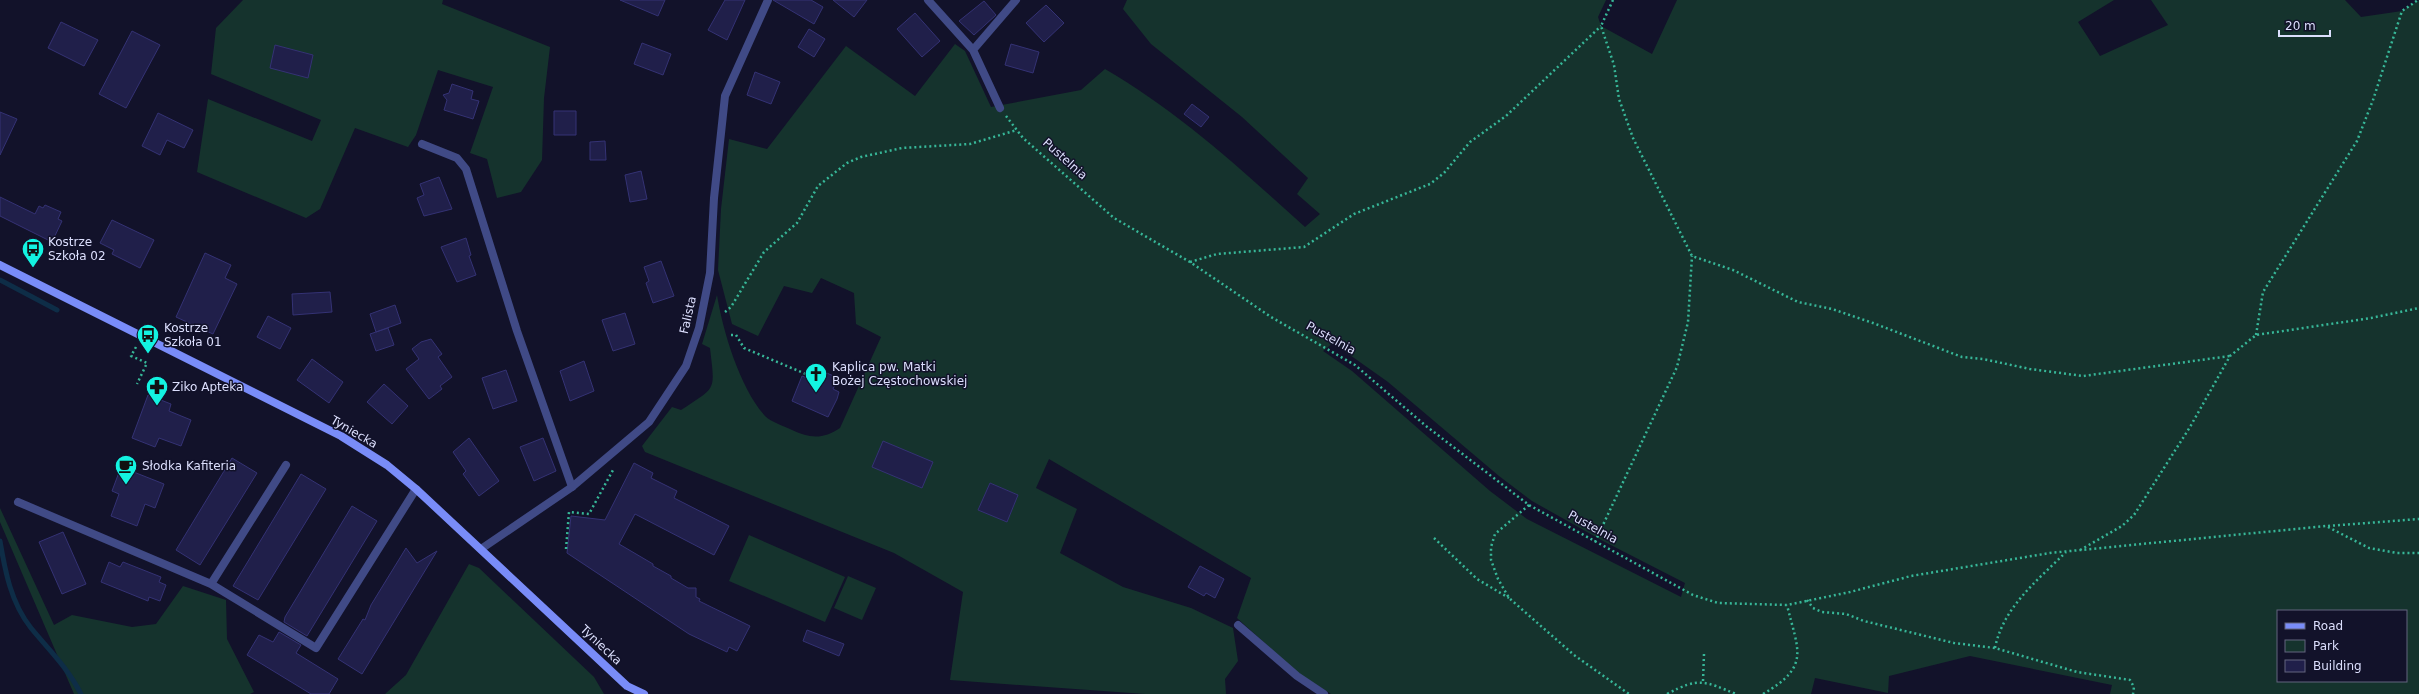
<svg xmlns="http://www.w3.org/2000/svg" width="2419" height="694" viewBox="0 0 2419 694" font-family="'DejaVu Sans',sans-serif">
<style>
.green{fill:#15332d;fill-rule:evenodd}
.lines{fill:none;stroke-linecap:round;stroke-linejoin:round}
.stream{stroke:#0e2d47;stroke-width:5}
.building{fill:#201f4a;stroke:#343274}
.path{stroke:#37b798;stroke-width:2.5;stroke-dasharray:2 3;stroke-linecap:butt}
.lane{stroke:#404a86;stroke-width:8}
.street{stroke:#404a86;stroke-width:8}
.secondary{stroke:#798cf8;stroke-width:8}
.labels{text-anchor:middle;stroke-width:3;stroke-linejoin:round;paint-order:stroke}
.street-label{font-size:12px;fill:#dcdffd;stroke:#12122a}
.poi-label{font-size:12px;fill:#dcdffd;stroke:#12122a;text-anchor:start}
</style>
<rect width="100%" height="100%" fill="#12122a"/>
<path class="green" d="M243 0H443L442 4 550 47 544 98 542 160 521 192 497 198 487 159 470 153 493 87 438 70 416 135 408 147 355 128 320 209 306 218 197 172 208 99 312 141 321 120 211 74 216 28Z
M1127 0H1606L1598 17 1601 26 1652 54 1677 0H2114L2078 22 2100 56 2168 25 2151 0H2345L2361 17 2402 11 2419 0V694H2110L2112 685 1970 656 1889 676 1888 693 1815 678 1811 694H1331L1298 673 1237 618 1251 578 1049 459 1036 488 1077 509 1060 553 1123 587 1191 608 1233 628 1238 661 1225 679 1226 694H1145L950 680 963 592 894 553 645 452 642 446 672 407 681 410C717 386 715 392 710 348L702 344 717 295C723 332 740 388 765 416 771 422 784 426 792 430 810 439 824 439 840 428L881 337 856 324 854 293 821 278 812 293 784 286 758 336 732 324 718 270 721 209 729 139 767 149 846 46 915 96 955 44 965 51 991 107 1081 90 1105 69C1179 112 1242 170 1305 227L1320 214 1297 194 1308 178 1242 117 1151 44 1123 9ZM1333 343 1388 382 1499 476 1532 501 1603 541 1685 583 1681 597 1527 519 1490 491 1352 371 1323 351ZM2278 611H2406V681H2278Z
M0 508 54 625 72 615 132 627 156 624 183 586 226 600 227 639 254 692 250 694H74L0 522Z
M749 535 845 577 825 622 729 581Z
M469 564 479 568 594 677 604 694H385L406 675Z
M848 576 876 588 862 620 834 608Z"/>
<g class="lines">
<path class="stream" d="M0 280 57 310
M0 541C5 571 11 603 31 628 49 650 68 668 81 694"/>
</g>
<path class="building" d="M620 0H665L658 16Z
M725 0H745L727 40 708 30Z
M773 0H811L823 7 814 24Z
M833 0H867L854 17Z
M984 1 996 15 974 35 959 21Z
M1046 5 1064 23 1044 42 1026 23Z
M915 13 940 41 922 57 897 29Z
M61 22 98 40 84 66 48 48Z
M809 29 825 39 814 57 798 47Z
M132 31 160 45 126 108 99 94Z
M642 43 671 54 663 75 634 64Z
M1011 44 1039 52 1033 73 1005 65Z
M275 45 313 55 308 78 270 68Z
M755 72 780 82 771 104 747 95Z
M452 84 473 91 471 99 479 101 473 119 444 110 447 100 443 95 449 93Z
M1192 104 1209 117 1201 127 1184 114Z
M554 111H576V135H554Z
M0 112 17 119 0 155Z
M158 113 193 130 184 148 167 140 160 155 142 146Z
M605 141 606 160H590V142Z
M641 171 647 199 630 202 625 175Z
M439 177 452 209 424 216 417 198 424 195 420 184Z
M0 197 35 214 39 206 43 208 45 205 61 212 58 219 62 221 52 242 0 216Z
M112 220 154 240 140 268 112 254 114 250 100 243Z
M466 238 471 255 469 256 476 275 457 282 441 247Z
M205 253 231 265 225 278 237 284 213 334 176 317Z
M661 261 674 296 653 303 646 283 649 281 644 267Z
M330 292 332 312 293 315 292 294Z
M395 305 401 323 376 332 370 314Z
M625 313 635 344 613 351 602 320Z
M268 316 291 328 280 349 257 337Z
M388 328 394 345 376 351 370 334Z
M431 339 442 354 438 357 452 377 440 386 442 389 429 399 406 369 419 359 412 349 421 342Z
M312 359 343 382 329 403 297 380Z
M584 361 594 391 570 401 560 371Z
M506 370 517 401 493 409 482 378Z
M820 370 838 378 833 389 839 392 837 399 828 417 792 401 802 376 815 381Z
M384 384 408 406 392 424 367 402Z
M148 395 171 404 169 411 191 420 181 446 159 438 155 447 132 438Z
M469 438 499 481 479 496 463 474 466 471 453 452Z
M543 438 556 471 534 481 520 447Z
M883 441 933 462 922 488 872 467Z
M232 458 257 473 200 565 176 550Z
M634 463 653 473 651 478 677 491 674 498 729 526 714 555 635 514 619 544 653 564V566L671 576V578L688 588H696V597L700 599 699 601 750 626 737 651 729 647 727 652 689 634 567 553 571 516 605 520Z
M121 467 164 484 155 508 145 504 137 526 111 516 119 494 112 491Z
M301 474 326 489 258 600 233 586Z
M990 483 1018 495 1007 522 978 510Z
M352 506 377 521 307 636 284 622 285 617Z
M63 532 86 584 62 594 39 542Z
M406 548 417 563 437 551 362 674 338 659 363 619 365 620 371 605Z
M109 562 120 567 123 562 161 577 159 582 166 585 160 601 149 597 148 601 101 582Z
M1200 566 1224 579 1215 598 1206 593 1204 596 1188 587Z
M807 630 844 644 839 656 803 641Z
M279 632 301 645 296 653 338 679 329 694H311L247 655 259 635 273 642Z"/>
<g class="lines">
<path class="path" d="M1613 0 1601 26 1614 65 1619 99 1633 138 1692 256 1733 270 1798 302 1832 309 1873 323 1962 357 1983 359 2030 369 2083 376 2230 356
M1006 116 1023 138 1114 218 1190 262 1271 317 1355 365 1426 426 1529 505 1693 595 1718 603 1787 605 1850 592 1911 576 2050 553 2326 526 2369 548 2397 553H2419
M1190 262 1217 254 1304 247 1354 214 1430 184 1444 173 1470 142 1506 116 1601 26
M725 312 731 307 764 252 797 223 818 186 847 163 861 157 902 148 970 144 1017 130
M731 335H736L744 348 813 377
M2256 335 2263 292 2357 141 2373 100 2402 11 2418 0
M136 347 131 356 147 363 137 384
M1529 505 1495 534 1491 547V560L1498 579 1509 598 1574 655 1629 694
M2328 526 2419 519
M1434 538 1477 579 1509 598
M1595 542 1677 367 1688 322 1692 256
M566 549 569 512 589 514 613 470
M2080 550 2122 526 2134 515 2190 427 2230 356 2256 335 2371 318 2419 308
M1807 600 1813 608 1822 612 1846 614 1864 621 1954 643 1995 648 2077 672 2130 680 2134 687 2133 694
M1995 648C2003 607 2038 580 2066 552
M1703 681 1704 654
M1667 694C1699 677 1704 681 1736 694
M1763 694C1811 666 1798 651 1787 605"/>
<path class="lane" d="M422 144 457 158 466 169 517 331 572 487
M18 502 211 584 316 648 416 489
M211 584 286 465
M1238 625 1297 676 1324 694"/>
<path class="street" d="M928 0 973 50 1000 108
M973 50 1016 0
M481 549 572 487 649 422 686 366 699 328 710 273 714 198 725 96 768 0"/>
<path class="secondary" d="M0 265 341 436 387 465 416 489 627 686 644 694"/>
</g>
<defs>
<g id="bus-pin" transform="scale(1.15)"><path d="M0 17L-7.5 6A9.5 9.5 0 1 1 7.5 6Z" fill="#13f3e1" stroke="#12122a"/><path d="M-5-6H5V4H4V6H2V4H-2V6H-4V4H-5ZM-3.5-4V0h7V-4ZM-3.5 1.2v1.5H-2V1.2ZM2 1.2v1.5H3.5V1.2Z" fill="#111"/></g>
<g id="church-pin" transform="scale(1.15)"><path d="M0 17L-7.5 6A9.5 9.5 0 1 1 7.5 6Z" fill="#13f3e1" stroke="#12122a"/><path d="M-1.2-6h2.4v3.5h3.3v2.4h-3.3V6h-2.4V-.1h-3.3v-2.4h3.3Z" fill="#111"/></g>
<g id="pharmacy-pin" transform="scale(1.15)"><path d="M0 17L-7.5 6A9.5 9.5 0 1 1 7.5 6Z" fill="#13f3e1" stroke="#12122a"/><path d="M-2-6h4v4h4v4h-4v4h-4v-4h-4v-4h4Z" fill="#111"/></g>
<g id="cafe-pin" transform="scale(1.15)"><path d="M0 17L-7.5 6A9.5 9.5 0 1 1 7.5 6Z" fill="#13f3e1" stroke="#12122a"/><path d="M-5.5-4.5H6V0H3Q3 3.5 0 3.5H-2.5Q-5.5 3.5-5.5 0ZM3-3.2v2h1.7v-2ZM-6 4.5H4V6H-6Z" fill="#111"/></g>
</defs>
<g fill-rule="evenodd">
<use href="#bus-pin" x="33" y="249"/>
<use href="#bus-pin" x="148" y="335"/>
<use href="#church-pin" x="816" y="374"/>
<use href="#pharmacy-pin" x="157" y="387"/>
<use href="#cafe-pin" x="126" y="466"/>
</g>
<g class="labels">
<g class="street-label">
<text transform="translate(1065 159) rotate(42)" y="4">Pustelnia</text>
<text transform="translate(688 315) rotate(-77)" y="4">Falista</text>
<text transform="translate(1331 338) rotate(29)" y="4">Pustelnia</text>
<text transform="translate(354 432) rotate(30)" y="4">Tyniecka</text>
<text transform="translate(1593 527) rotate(29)" y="4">Pustelnia</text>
<text transform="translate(601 645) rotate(43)" y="4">Tyniecka</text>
</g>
<g class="poi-label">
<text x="48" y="246">Kostrze<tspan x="48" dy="14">Szkoła 02</tspan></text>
<text x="164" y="332">Kostrze<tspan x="164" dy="14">Szkoła 01</tspan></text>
<text x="832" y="371">Kaplica pw. Matki<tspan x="832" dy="14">Bożej Częstochowskiej</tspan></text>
<text x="172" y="391">Ziko Apteka</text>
<text x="142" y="470">Słodka Kafiteria</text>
</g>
</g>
<rect x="2277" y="610" width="130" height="72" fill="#12122a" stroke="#63647e"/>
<rect x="2285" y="623" width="20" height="6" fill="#798cf8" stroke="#63647e"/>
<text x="2313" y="630" font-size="12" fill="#dcdffd">Road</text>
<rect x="2285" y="640" width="20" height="12" fill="#15332d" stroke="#63647e"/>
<text x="2313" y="650" font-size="12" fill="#dcdffd">Park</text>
<rect x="2285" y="660" width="20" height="12" fill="#201f4a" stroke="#63647e"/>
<text x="2313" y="670" font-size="12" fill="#dcdffd">Building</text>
<path d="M2279 30v6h51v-6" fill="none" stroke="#dcdffd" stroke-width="2"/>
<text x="2285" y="30" font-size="12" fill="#dcdffd" stroke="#12122a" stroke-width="3" paint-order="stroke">20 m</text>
</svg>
